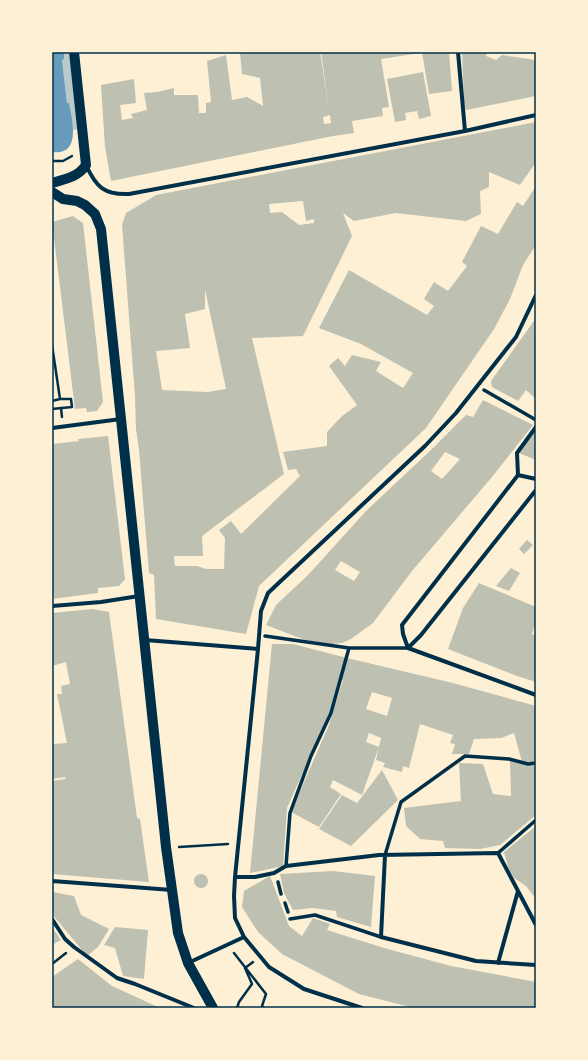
<svg xmlns="http://www.w3.org/2000/svg" width="588" height="1060" viewBox="0 0 588 1060" font-family="'Work Sans',sans-serif">
<style>
.green{fill:#b9caca}
.water{fill:#669bbc}
.building{fill:#bec0b2;fill-rule:evenodd}
.lines{fill:none;stroke-linecap:round;stroke-linejoin:round}
.path{stroke:#003049;stroke-width:2.5}
.pedestrian{stroke:#003049;stroke-width:3.5}
.minor{stroke:#003049;stroke-width:4}
.primary{stroke:#003049;stroke-width:10}
.neatline{fill:none;stroke:#003049;stroke-width:1.5}
</style>
<rect width="100%" height="100%" fill="#fdf0d5"/>
<path class="green" d="M64 52H69L79 129 73 130 69 103H67L62 60 64 59Z"/>
<path class="water" d="M52 52H64V59L62 60 67 103H69C72 120 82 156 52 152Z"/>
<path class="building" d="M240 52H320L329 109 321 52 420 53 381 59 389 107 382 108 383 116 352 121 354 133 333 136 111 181 105 147 101 85 134 79 136 103 120 105 122 120 133 118 131 114 147 110 144 93 157 92 174 88V95H198L199 113H206V103L211 102 207 61 226 55 232 100 247 97 263 106 260 78 242 74ZM330 115 331 123 324 124 323 117Z
M422 52H449L452 91 429 94Z
M462 52H486V56L496 60 502 55 536 60V96L466 110 464 103Z
M423 72 431 116 419 119 417 111 405 113 406 120 395 122 387 79Z
M536 122V167L534 165 520 185 489 172V187L480 191 481 214 466 221 396 213 354 221 343 213 352 236 303 336 252 338 284 474 202 536 203 556H174L175 566H197L206 569H224L225 538 219 530 231 521 241 534 300 476 296 469 288 470 283 452 327 446V432L341 417 357 405 329 366 338 358 345 366 352 355 381 362 376 371 403 388 413 373 361 344 319 328 349 270 427 315 434 306 424 299 434 282 448 291 467 266 462 262 481 226 498 234 517 202 523 206 536 186V245L523 265 510 299 494 329 426 428 259 586 246 634 156 619 154 575 149 573 139 450 136 429 135 396 122 225 126 213 156 195ZM303 201 306 221 314 219V223L299 225 282 212 270 213 269 204ZM205 289 226 389 208 392 162 390 156 351 190 348 185 314 205 309Z
M73 216 83 223 103 402 97 411 87 412 86 408 75 409 52 222Z
M536 318V399L526 390 518 401 492 387 491 381Z
M483 400 533 425 492 477 412 571 373 623 351 639 342 643 330 644 305 640 266 625 276 605 309 574 366 511 432 449 466 415 473 417ZM445 452 460 459 442 479 431 471ZM341 561 360 572 354 581 335 570Z
M536 430V460L519 453Z
M108 436 125 579 119 586 98 588V593L52 599V444L79 441 78 439Z
M527 540 533 545 524 554 519 549Z
M511 568 520 573 509 591 496 586Z
M479 583 536 607V622L532 634 536 636V682L517 676 448 649 463 608Z
M92 609 109 612 137 818 140 819 149 882 52 874V781L65 779 66 777 52 779V744L67 743 57 694H62L61 686 70 684 66 662 52 666V613Z
M272 644H293L347 658 453 683 536 706V762H522L514 733 501 738 474 739 469 754H452L455 744 450 743 453 735 420 724 409 768 403 766 402 772 383 767 385 763 376 760 381 738 369 733 366 742 379 747 362 795 333 780 330 787 341 794 319 827 291 812 329 725 343 680H340L330 711 287 808 283 866 250 873ZM372 692 392 698 387 716 366 709Z
M510 761 536 766V815L500 845 480 849 445 848 443 841 420 839 406 826 404 808 461 801 459 763 483 764 493 794 511 796Z
M382 770 398 800 351 846 319 829 342 795 357 803Z
M536 826V899L526 886 514 878 509 870 504 852Z
M333 871 375 876 371 927 337 917 336 911 313 908 293 910 284 893 280 874Z
M194 881a7 7 0 1 1 14 0a7 7 0 1 1-14 0Z
M270 876 289 926 302 936 313 918 330 924 327 930 384 948 451 966 536 982V1008H414L359 994 282 954 258 932 242 907 244 891Z
M53 892 74 896 81 915 109 929 98 947 87 956 52 914Z
M52 927 61 940 52 945Z
M115 927 148 930 144 979 123 976 115 948 104 945Z
M78 959 112 986 160 1008H52V977Z"/>
<g class="lines">
<path class="path" d="M52 161H63L72 156
M52 345 60 399H71L72 407 52 409
M52 401 60 399
M61 408 62 417
M179 847 228 844
M234 953 266 994 262 1006 264 1008
M52 964 66 953
M237 1008 239 1002 252 984 245 968 253 962"/>
<path class="pedestrian" d="M484 390 536 420
M265 636 349 648H408
M498 853 536 820
M385 855 401 802 465 756 509 759 528 764 536 763
M286 866 290 813 311 756 331 713 349 648
M278 882 281 894
M285 903 288 912
M290 919 315 915 381 937"/>
<path class="minor" d="M458 52 465 131
M86 165C96 187 104 195 129 194L465 131 536 115
M52 428 121 419
M518 475 517 453 536 427
M518 475 536 479
M52 606 101 602 139 596
M145 640 258 649
M408 648 403 634 402 625 518 475
M408 648 421 635 536 490
M408 648 536 695
M385 855 381 937 476 961 536 965
M235 877H255L274 873 286 866 379 855 498 853 536 925
M52 881 172 890
M52 919 65 939 74 947 117 978 135 984 194 1008
M188 963 244 937
M498 963 518 891
M362 1008 304 989 269 967 244 937 235 918 234 896 235 877 258 649 261 611 268 593 425 446 456 413 516 337 536 295"/>
<path class="primary" d="M52 183C66 179 78 177 86 165L74 52
M52 192 63 199 77 201 85 205 95 214 101 229 166 847 178 933 188 963 213 1008"/>
</g>
<rect width="588" height="1060" fill="none" stroke="#fdf0d5" stroke-width="106"/>
<rect x="53" y="53" width="482" height="954" class="neatline"/>
</svg>
